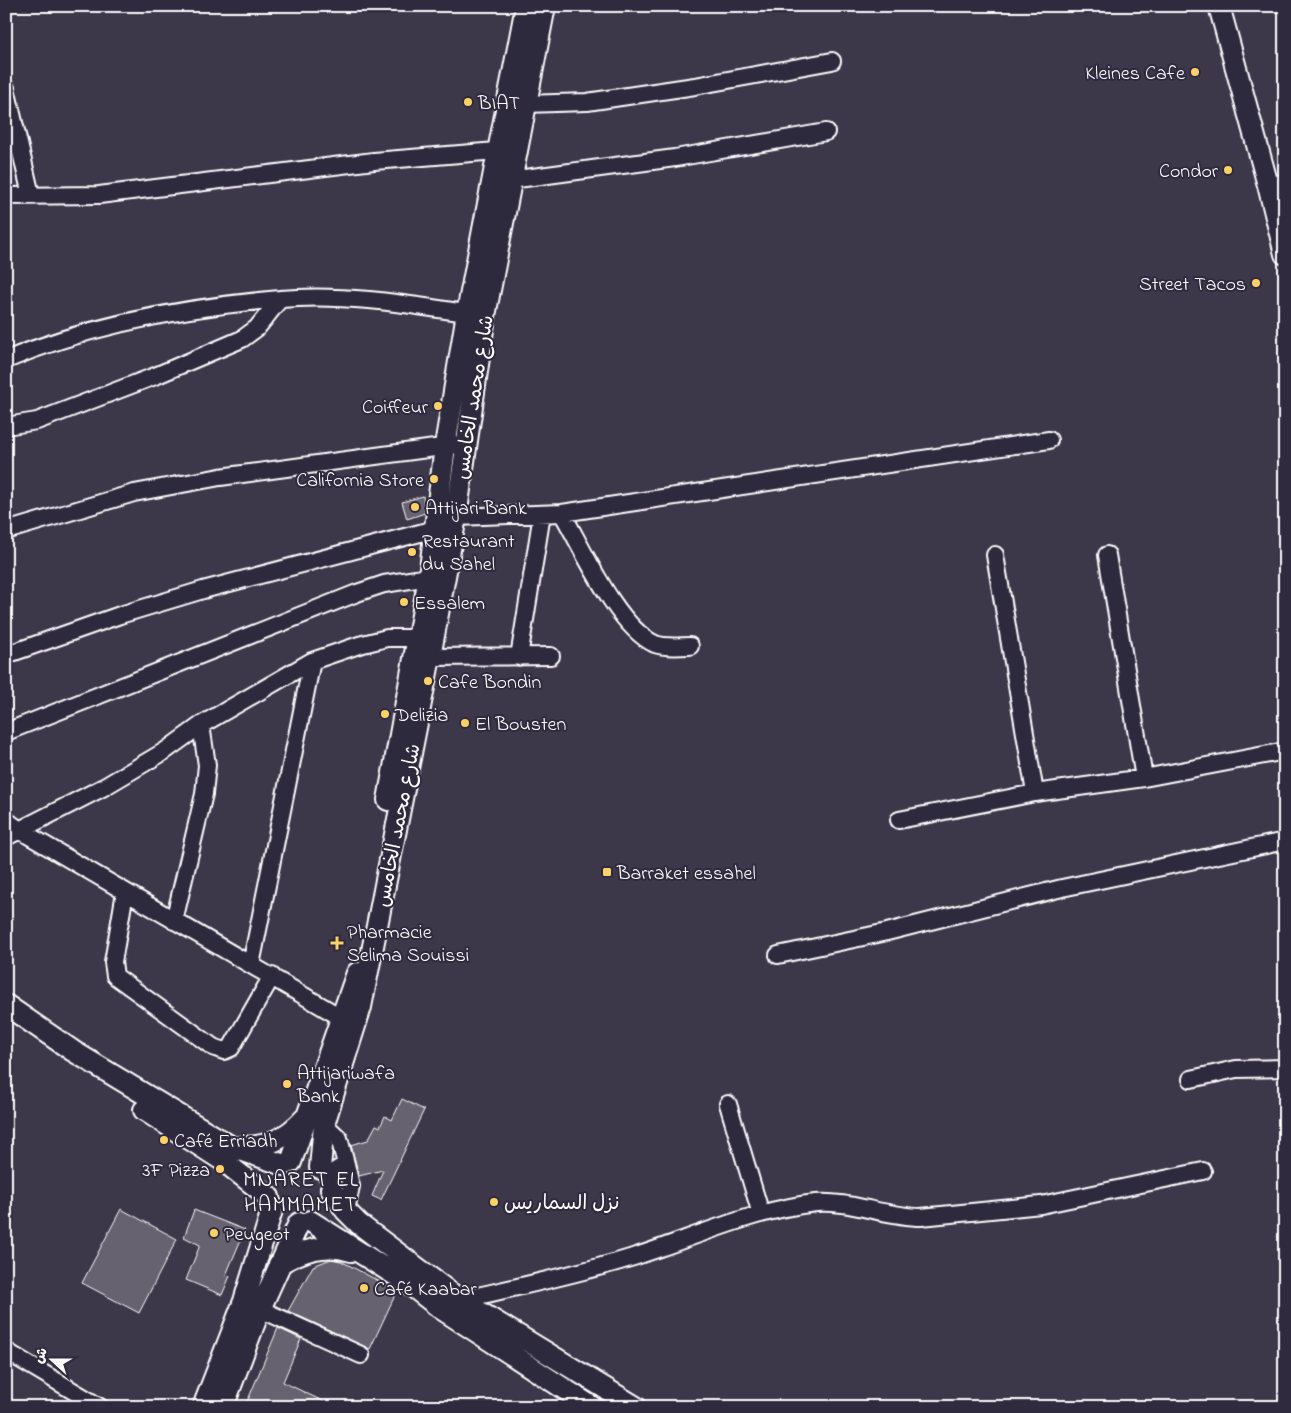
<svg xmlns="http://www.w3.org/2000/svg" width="1291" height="1413" viewBox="0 0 1291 1413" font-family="'Indie Flower','Playpen Sans Arabic',sans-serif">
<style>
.building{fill:#666270;stroke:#fff}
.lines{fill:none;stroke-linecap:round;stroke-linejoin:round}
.minor-casing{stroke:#fff;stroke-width:20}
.major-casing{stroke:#fff;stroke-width:24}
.minor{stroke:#2f2a3d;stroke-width:16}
.major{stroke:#2f2a3d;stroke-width:20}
.poi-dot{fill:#ffd166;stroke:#2f2a3d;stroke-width:2}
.labels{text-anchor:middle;stroke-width:4;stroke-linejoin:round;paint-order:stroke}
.poi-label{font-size:20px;fill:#fff;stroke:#2f2a3d;text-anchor:start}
.street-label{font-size:20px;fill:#fff;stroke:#2f2a3d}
.quarter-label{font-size:22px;letter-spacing:1px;fill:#fff;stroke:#2f2a3d}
</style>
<rect width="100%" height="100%" fill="#3c3749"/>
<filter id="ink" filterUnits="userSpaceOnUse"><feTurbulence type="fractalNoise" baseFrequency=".02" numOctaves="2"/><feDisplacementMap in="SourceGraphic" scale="10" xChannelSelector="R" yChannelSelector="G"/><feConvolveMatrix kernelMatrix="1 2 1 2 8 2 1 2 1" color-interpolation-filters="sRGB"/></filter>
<g filter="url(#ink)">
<path class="building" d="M423 496 425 513 407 519 402 502Z
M402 1099 424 1110 381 1200 372 1196 383 1170 359 1176 351 1145 368 1140 376 1125 380 1127 385 1116 392 1120Z
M121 1209 177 1239 139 1313 82 1283Z
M194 1210 245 1230 226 1275 230 1276 222 1295 186 1280 200 1245 184 1237Z
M331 1259 341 1261 397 1291 370 1349 288 1311 313 1266Z
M278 1328 301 1339 283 1382 335 1407H245Z"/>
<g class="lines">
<g class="minor-casing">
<path id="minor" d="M6 88 31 195
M525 104 587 102 695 86 832 61
M510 180 675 158 826 132
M1268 185 1285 183
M6 196 99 195 374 161 509 150
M6 360C92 324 187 307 280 299
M6 426 37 421 155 376 242 339 257 328 280 299C346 293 412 305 478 315
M562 513C583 549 617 627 655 644 665 648 679 646 690 646
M456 517 562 513 1049 440
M6 531 134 493 220 477 457 445
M995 555 1035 793
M1107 555 1144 778
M6 655 120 615 203 590 435 529
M430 657 551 656
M519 657 542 514
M6 732 357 593 384 584 429 577
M6 820 21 831 342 1018
M899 820 1035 793 1144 778 1285 751
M6 837 104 787 165 751 201 725 312 661 359 645 387 638H418
M125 892 113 962 115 976 213 1047 224 1051 231 1048 272 976
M174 921 204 794 207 765 201 725
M778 955 887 932 1062 888 1285 841
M251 965 312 661
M1191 1079 1236 1069 1285 1068
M728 1104 761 1214
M324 1124 339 1138 346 1164 351 1186 346 1211
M327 1176 346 1164
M460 1300C517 1287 575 1275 630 1258 691 1239 752 1210 816 1203 847 1200 887 1217 921 1217L1041 1205 1203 1171
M260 1309 361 1355
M6 1351 100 1407"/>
</g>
<g class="major-casing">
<path id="major" d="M1219 6 1268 185 1285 254
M388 800 429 577 445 446 467 313 526 6
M6 1005 73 1051 232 1147 284 1165
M144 1110 222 1160 269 1197
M239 1147C266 1148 286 1139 305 1118
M291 1162 357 973
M320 1168 324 1124 361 1007 430 657 456 517 485 316 545 6
M331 1189 346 1211 359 1224 460 1300 636 1407
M310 1221 408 1283 440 1308 592 1407
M279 1264C301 1251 325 1242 351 1251
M203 1407 244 1301 273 1207
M223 1407 260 1309 299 1223"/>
</g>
<use href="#minor" class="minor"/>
<use href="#major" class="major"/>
</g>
</g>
<g class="poi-dot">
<circle cx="1195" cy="72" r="5"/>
<circle cx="468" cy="102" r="5"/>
<circle cx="1228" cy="170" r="5"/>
<circle cx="1256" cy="283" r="5"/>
<circle cx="438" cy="406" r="5"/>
<circle cx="434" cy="479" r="5"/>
<circle cx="415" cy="507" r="5"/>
<circle cx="412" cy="552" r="5"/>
<circle cx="404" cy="602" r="5"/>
<circle cx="428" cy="681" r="5"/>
<circle cx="385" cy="714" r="5"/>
<circle cx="465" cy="723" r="5"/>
<rect x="602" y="867" width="10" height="10" rx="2.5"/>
<path d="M334.5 935.5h5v5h5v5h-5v5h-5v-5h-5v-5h5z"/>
<circle cx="287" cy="1084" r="5"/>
<circle cx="164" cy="1140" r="5"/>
<circle cx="220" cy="1169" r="5"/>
<circle cx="494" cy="1202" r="5"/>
<circle cx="214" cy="1233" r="5"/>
<circle cx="364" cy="1288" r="5"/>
</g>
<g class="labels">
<g class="poi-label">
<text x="1185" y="79" text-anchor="end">Kleines Cafe</text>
<text x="478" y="109">BIAT</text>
<text x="1218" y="177" text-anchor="end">Condor</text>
<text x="1246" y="290" text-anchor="end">Street Tacos</text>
<text x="428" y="413" text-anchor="end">Coiffeur</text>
<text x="424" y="486" text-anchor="end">California Store</text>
<text x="425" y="514">Attijari Bank</text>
<text x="422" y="547">Restaurant<tspan x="422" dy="23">du Sahel</tspan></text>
<text x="414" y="609">Essalem</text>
<text x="438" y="688">Cafe Bondin</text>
<text x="395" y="721">Delizia</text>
<text x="475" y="730">El Bousten</text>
<text x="617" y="879">Barraket essahel</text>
<text x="347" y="938">Pharmacie<tspan x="347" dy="23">Selima Souissi</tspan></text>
<text x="297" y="1079">Attijariwafa<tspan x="297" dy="23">Bank</tspan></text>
<text x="174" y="1147">Café Erriadh</text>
<text x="210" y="1176" text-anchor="end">3F Pizza</text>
<text x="504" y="1209">نزل السماريس</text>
<text x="224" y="1240">Peugeot</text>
<text x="374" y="1295">Café Kaabar</text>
</g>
<g class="street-label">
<text transform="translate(473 397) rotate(-81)" y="7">شارع محمد الخامس</text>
<text transform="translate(397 825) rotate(-79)" y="7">شارع محمد الخامس</text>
</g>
<g class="quarter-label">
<text x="301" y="1186">MNARET EL<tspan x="301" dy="25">HAMMAMET</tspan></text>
</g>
</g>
<rect width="1291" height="1413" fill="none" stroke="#2f2a3d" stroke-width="25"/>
<rect x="12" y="12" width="1266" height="1388" fill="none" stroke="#fff" stroke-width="2" filter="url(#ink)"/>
<g transform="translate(52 1360) rotate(291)" stroke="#2f2a3d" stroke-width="4" paint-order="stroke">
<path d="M0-4L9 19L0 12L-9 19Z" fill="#ffffff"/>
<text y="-8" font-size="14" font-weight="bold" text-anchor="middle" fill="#ffffff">ش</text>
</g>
</svg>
